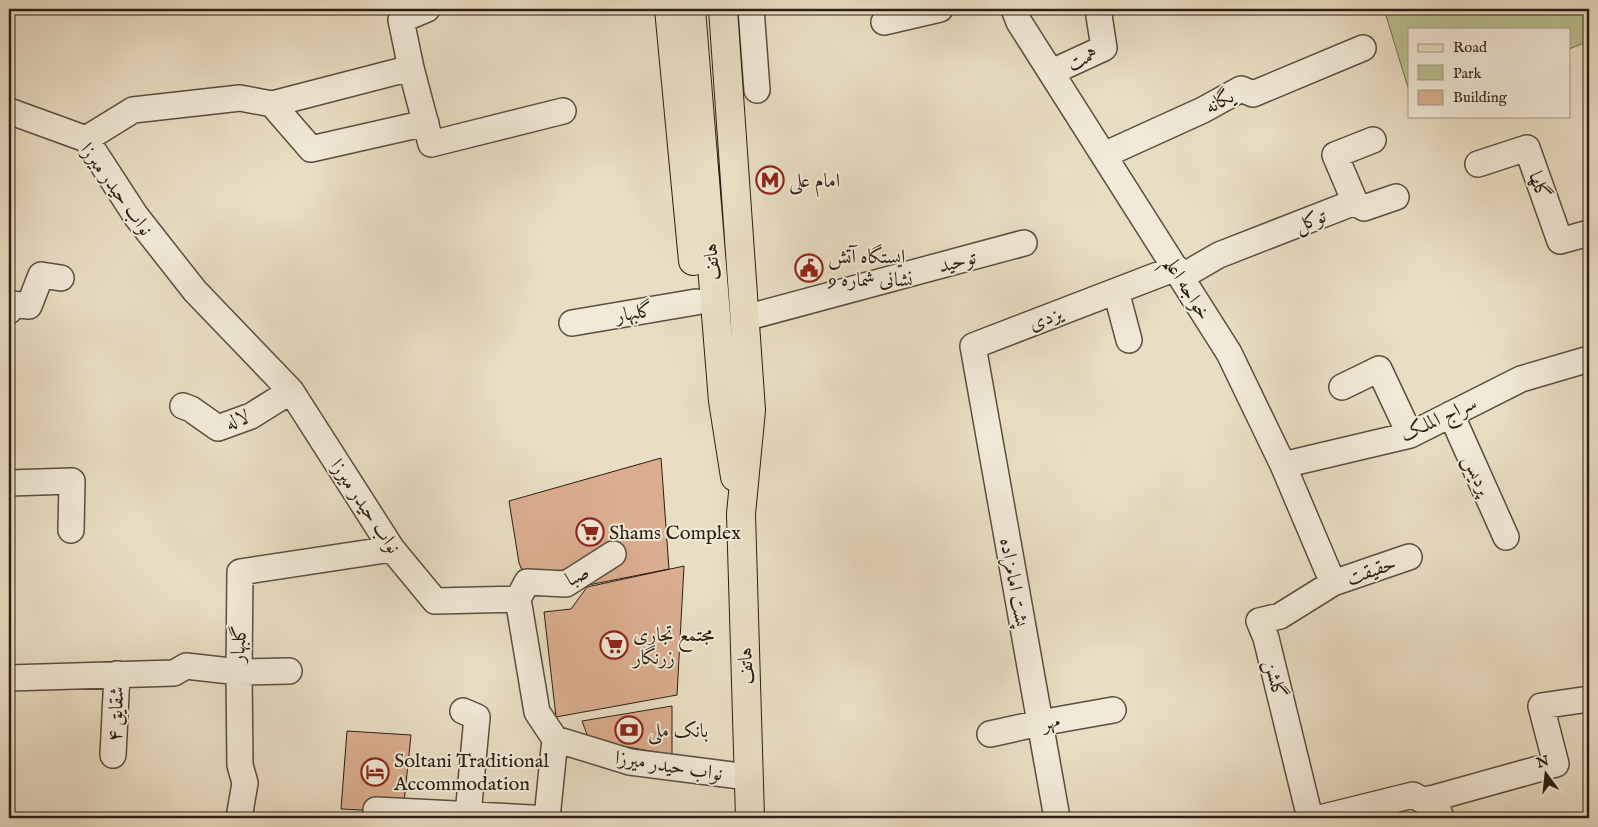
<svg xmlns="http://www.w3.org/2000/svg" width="1598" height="827" viewBox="0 0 1598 827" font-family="'IM FELL English',Amiri,serif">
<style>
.green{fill:#bac091;stroke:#727052}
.building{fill:#dbae8f;stroke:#2b1f13}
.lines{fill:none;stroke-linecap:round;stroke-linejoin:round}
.minor-casing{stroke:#5a4f3f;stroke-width:28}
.primary-casing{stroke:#2b1f13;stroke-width:30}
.minor{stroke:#f1ead8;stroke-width:25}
.primary{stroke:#e9dec3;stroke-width:28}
.labels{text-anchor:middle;stroke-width:4;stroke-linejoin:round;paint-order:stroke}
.street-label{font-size:20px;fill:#2b1f13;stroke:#f1ead8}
.poi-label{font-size:20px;fill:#2b1f13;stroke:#f1ead8;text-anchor:start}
</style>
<rect width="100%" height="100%" fill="#e9dec3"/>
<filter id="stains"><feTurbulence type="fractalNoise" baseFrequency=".004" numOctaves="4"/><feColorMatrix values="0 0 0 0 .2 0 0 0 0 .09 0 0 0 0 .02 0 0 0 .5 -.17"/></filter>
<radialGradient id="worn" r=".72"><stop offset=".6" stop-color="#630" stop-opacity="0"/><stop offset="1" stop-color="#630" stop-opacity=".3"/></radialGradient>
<path class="green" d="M1384 9H1589V41L1569 49V29H1409V91Z"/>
<path class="building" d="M661 458 669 569 518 599 527 582 519 563 509 501Z
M684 566 677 695 556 717 544 612 571 609 587 587Z
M672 706V755L589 740 582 721Z
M347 731 411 735 403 812 341 809Z"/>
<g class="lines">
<g class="minor-casing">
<path id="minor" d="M751 9 757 90
M1014 9 1019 22 1229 353 1283 465 1333 583
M884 22 940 9
M411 68 401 20 427 9
M1052 72 1104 48 1098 9
M272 104 311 149 426 123
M9 111 86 139 136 216 195 291 291 391 392 549 435 601 518 599 537 712 555 739 630 762 748 777
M86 139 133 110 240 98 272 104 411 68 431 144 563 111
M1104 155 1203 110 1241 89 1253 94 1363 48
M1478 164 1527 148 1560 241 1589 233
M1355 202 1364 208 1396 197
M1181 277 1219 255 1355 202 1335 155 1373 140
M1116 291 1129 340
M9 311 11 304 29 306 41 275 61 278
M745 318 1024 243
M572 323 696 302
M1342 387 1379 369 1410 435
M183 406 191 409 218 428 251 416 291 391
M1451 414 1506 537
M1283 465 1410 435 1521 379 1589 359
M9 483 72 481 71 530
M518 599 527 582 566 584 613 554
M9 678 174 673 186 666 239 672 240 572 392 549
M463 711 477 717 468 815
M990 734 1040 723 1113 710
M113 755 117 674
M1434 798 1556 764 1541 706 1589 699
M376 810 532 818
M239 818 245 783 240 765 239 672 289 671
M547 818 555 739
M1057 818 973 346 1176 268
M1310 818 1266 638 1259 621 1280 616 1333 583 1409 557
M1320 818 1413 795 1422 800 1434 798 1441 818"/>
</g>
<g class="primary-casing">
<path id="primary" d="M669 9 693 261
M691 9 723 401 735 477
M723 9 751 410 741 514 750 818"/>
</g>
<use href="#minor" class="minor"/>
<use href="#primary" class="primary"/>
</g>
<defs>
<g id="metro-ring" transform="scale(1.4375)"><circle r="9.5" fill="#f1ead8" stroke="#8f2418" stroke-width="1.5"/><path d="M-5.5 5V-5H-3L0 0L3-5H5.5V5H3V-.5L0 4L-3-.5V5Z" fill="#8f2418"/></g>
<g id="civic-ring" transform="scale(1.4375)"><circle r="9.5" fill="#f1ead8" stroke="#8f2418" stroke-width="1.5"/><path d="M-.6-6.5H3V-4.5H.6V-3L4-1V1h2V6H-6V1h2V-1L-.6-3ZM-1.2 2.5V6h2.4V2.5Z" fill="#8f2418"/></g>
<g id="supermarket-ring" transform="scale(1.4375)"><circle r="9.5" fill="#f1ead8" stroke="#8f2418" stroke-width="1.5"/><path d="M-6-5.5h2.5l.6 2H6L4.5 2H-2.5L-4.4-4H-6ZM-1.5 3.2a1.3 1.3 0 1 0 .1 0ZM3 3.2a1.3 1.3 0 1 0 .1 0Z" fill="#8f2418"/></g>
<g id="bank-ring" transform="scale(1.4375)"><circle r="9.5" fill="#f1ead8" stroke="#8f2418" stroke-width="1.5"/><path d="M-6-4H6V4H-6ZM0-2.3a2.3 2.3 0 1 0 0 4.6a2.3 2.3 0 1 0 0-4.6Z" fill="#8f2418"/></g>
<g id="hotel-ring" transform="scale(1.4375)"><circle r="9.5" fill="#f1ead8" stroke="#8f2418" stroke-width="1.5"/><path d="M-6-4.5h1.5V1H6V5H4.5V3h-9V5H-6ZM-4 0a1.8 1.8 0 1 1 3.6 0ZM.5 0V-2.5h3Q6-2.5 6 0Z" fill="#8f2418"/></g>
</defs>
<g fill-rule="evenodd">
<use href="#metro-ring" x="770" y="180"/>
<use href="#civic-ring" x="809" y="268"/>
<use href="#supermarket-ring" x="590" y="532"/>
<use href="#supermarket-ring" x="614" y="645"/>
<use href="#bank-ring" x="629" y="730"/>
<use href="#hotel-ring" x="375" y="772"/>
</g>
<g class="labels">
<g class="street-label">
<text transform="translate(1082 58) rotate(-27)" y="7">همت</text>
<text transform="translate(1219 101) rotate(-28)" y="7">یگانه</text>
<text transform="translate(1540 185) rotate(70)" y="7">گلها</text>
<text transform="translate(117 189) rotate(54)" y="7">نواب حیدر میرزا</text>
<text transform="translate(1310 220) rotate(-21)" y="7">توکل</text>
<text transform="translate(957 261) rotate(-15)" y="7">توحید</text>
<text transform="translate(711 262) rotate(-95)" y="7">هاتف</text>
<text transform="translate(1188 288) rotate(58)" y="7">خواجه اعلم</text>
<text transform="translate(634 312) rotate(-10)" y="7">گلبهار</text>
<text transform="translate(1045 318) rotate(-21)" y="7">یزدی</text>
<text transform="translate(1438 418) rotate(-25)" y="7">سراج الملک</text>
<text transform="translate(237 419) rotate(-20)" y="7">لاله</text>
<text transform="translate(1478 475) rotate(66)" y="7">پردیس</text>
<text transform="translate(366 506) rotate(56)" y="7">نواب حیدر میرزا</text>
<text transform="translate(1371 570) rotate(-19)" y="7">حقیقت</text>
<text transform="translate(577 575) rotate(-26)" y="7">صبا</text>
<text transform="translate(1015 582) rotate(80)" y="7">پشت امامزاده</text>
<text transform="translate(238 644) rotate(-86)" y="7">گلبهار</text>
<text transform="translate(745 666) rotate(-92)" y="7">هاتف</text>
<text transform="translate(1276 679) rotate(76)" y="7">گلشن</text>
<text transform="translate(115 714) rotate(-87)" y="7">شقایق ۴</text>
<text transform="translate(1051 721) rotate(-11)" y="7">مهر</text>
<text transform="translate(669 765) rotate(9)" y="7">نواب حیدر میرزا</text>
</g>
<g class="poi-label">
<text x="789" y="187">امام علی</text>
<text x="828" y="263">ایستگاه آتش<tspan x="828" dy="23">نشانی شماره 9</tspan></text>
<text x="609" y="539">Shams Complex</text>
<text x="633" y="641">مجتمع تجاری<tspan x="633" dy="23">زرنگار</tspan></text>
<text x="648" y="737">بانک ملی</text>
<text x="394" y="767">Soltani Traditional<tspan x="394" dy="23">Accommodation</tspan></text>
</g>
</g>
<rect width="1598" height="827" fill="none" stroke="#e9dec3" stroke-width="30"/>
<rect x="10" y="10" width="1578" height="807" fill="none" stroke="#2b1f13" stroke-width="2.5"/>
<rect x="15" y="15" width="1568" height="797" fill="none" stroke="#2b1f13"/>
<rect x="1408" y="28" width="162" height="90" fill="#f1ead8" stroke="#a29989"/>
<rect x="1418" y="44" width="25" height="8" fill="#e9dec3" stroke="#a29989"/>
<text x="1453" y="52" font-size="15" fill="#2b1f13">Road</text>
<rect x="1418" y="65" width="25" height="15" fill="#bac091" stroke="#a29989"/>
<text x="1453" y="78" font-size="15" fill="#2b1f13">Park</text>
<rect x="1418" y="90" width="25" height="15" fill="#dbae8f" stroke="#a29989"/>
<text x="1453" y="102" font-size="15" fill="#2b1f13">Building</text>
<g transform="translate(1546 774) rotate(345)" stroke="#f1ead8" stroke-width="4" paint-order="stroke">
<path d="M0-4L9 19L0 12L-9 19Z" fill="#2b1f13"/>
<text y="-8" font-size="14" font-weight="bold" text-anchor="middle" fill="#2b1f13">N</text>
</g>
<rect width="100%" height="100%" filter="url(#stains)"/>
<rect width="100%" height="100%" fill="url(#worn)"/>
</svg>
